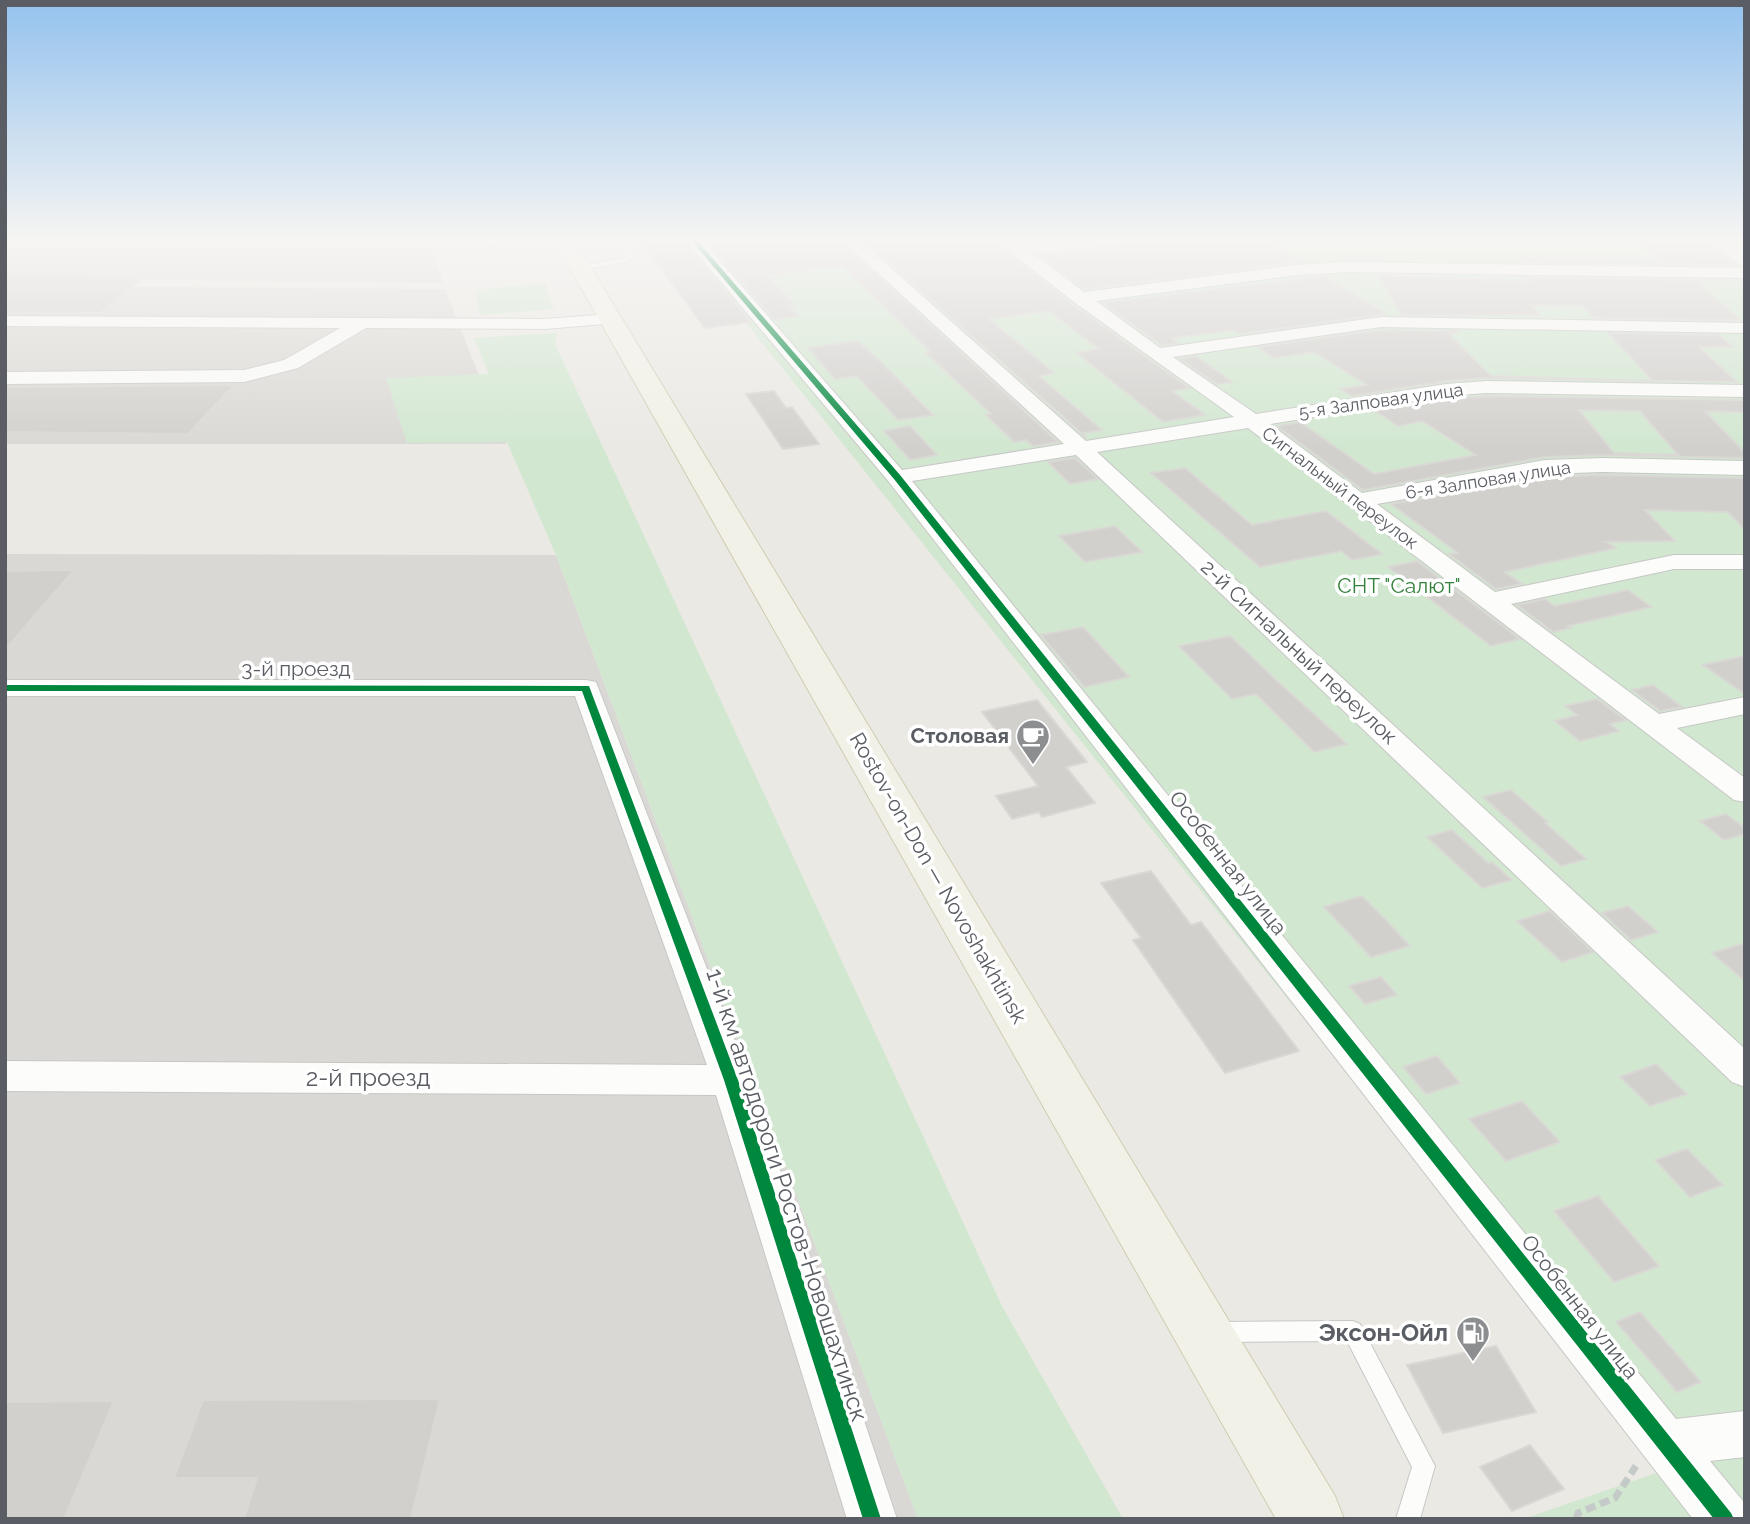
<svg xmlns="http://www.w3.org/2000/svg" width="1750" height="1524" viewBox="0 0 1750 1524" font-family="Raleway,sans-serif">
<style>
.industrial{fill:#dad8d4}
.green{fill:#d1e7d0}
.building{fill:#d1d0cd;stroke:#dad8d4;stroke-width:2;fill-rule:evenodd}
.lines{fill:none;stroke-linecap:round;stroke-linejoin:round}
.service-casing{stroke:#c7c7c6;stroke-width:2}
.minor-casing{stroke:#c7c7c6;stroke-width:2}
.primary-casing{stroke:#d2cbb1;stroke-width:2}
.path{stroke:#c4cac7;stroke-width:7;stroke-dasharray:10 5;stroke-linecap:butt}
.service{fill:#fcfcfb;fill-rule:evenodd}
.minor{fill:#fcfcfb;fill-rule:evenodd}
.primary{fill:#f2f1e7;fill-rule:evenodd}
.cycleway-casing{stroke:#fff;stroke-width:5}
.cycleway{fill:#00873e;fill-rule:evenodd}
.labels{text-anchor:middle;stroke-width:7;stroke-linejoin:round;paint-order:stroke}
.far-street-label{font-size:18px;fill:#5a5d63;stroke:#fff}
.park-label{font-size:21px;fill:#33813a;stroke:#fff}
.street-label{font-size:21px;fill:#5a5d63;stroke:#fff}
.poi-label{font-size:21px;font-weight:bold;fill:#5a5d63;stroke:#fff;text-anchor:end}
.near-street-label{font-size:24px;fill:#5a5d63;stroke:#fff}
.near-poi-label{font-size:24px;font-weight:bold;fill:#5a5d63;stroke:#fff;text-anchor:end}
</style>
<rect width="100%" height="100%" fill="#eae9e4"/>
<path class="industrial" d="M5 238H428L443 283 5 278Z
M5 286 445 289 506 444H5Z
M5 554 556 555 918 1519H5Z"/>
<path class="green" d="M678 238H1745V1519H1523L1665 1470Z
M545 283 554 309 480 315 475 290Z
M557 333 555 344 1002 1306 1123 1519H918L556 555 507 442 407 443 386 378 489 374 474 338Z"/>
<path class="building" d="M638 238H681L751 322 705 328Z
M703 238H837L1058 442 1033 446 1026 440 1014 442 986 415 991 414 926 353 931 352 842 266 767 275 795 305 789 306 798 316 774 319Z
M861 238H991L1072 304 1189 388 1172 391 1205 415 1163 422 1077 353 1099 349 1049 311 989 319 1054 373 1039 376 1102 430 1083 433 1087 438Z
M1159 238H1262L1302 262 1085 289 1039 255 1124 246 1132 241Z
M1634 238H1702L1736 265 1524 262 1520 257 1660 262Z
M1378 275 1529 281 1525 277 1730 280 1697 281 1740 320 1594 318 1584 306 1531 305 1539 315H1401Z
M5 276H52L143 278 100 313 5 312Z
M1324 276 1386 314 1239 334 1233 330 1171 338 1178 343 1161 345 1103 303Z
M1381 330 1455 331 1457 333H1448L1491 376 1653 381 1608 333 1719 335 1733 347H1699L1737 382 1486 378 1446 381 1352 396 1341 389 1367 385 1314 352 1274 358 1258 347Z
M857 341 878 359 933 415 898 420 857 376 835 379 808 348Z
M1196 356 1232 382 1217 384 1180 359Z
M234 385 188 434 5 432V387Z
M774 391 786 408 792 407 819 444 783 449 746 394Z
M1486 396 1745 400V412L1705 411 1745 453V458L1602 455 1545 457 1363 490 1277 426 1300 422 1374 474 1476 455 1422 421 1398 426 1374 410 1446 399ZM1579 410 1640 411 1678 455 1614 453Z
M910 426 937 455 910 460 884 431Z
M1075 458 1098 479 1070 484 1048 462Z
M1185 468 1252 525 1326 511 1382 554 1352 560 1341 551 1260 567 1151 473Z
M1602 475 1745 478V530L1728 512 1645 510 1675 541 1606 542 1616 548 1505 572 1522 584 1496 589 1449 554 1458 553 1391 504 1545 477Z
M1115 526 1142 552 1085 562 1059 536Z
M1417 561 1520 639 1491 646 1388 567Z
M74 570 5 650V571Z
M1628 590 1651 607 1567 626 1571 628 1553 632 1517 605 1545 599 1555 606Z
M1083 627 1129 677 1084 687 1041 635Z
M1230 636 1276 680 1347 744 1314 752 1256 694 1232 699 1179 646Z
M1745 656V694L1703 665Z
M1653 685 1682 707 1660 711 1632 690Z
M1597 699 1626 720 1610 724 1619 731 1580 741 1555 721 1577 715 1565 706Z
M1037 700 1087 762 1066 767 1095 803 1042 817 1039 812 1012 819 996 796 1038 786 982 712Z
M1511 790 1548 822 1545 823 1586 859 1561 866 1483 797Z
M1726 814 1745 828V834L1724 840 1700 821Z
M1452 830 1488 863 1492 862 1512 880 1482 888 1427 837Z
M1151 871 1191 925 1201 922 1299 1051 1225 1073 1133 940 1141 938 1101 883Z
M1362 896 1387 921 1410 946 1371 957 1324 907Z
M1628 906 1658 932 1631 940 1602 913Z
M1550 911 1593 952 1562 962 1517 921Z
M1745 943V981L1712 953Z
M1381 977 1397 995 1365 1004 1349 986Z
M1437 1056 1460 1083 1426 1094 1403 1067Z
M1656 1064 1687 1094 1650 1106 1620 1077Z
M1522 1101 1560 1142 1506 1161 1469 1119Z
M1687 1149 1723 1185 1690 1197 1655 1160Z
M1598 1196 1659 1266 1614 1282 1554 1211Z
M1640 1312 1701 1382 1677 1392 1616 1322Z
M1496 1346 1536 1412 1443 1433 1407 1365Z
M440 1399 411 1519H244L257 1478H174L203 1400Z
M114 1401 64 1519H5V1402Z
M1530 1445 1564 1489 1512 1511 1480 1467Z"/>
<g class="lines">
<g class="service-casing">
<path id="service" d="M614 238H622L634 256 631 261 578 271V267L625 257Z
M1353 1321 1360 1324 1435 1466 1420 1519H1396L1412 1467 1347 1341 1219 1342 1212 1339 1208 1332 1212 1325 1219 1322Z"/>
</g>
<g class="minor-casing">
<path id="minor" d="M5 238H572L564 243 451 248 5 247Z
M684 238H700L902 470 1064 444 840 238H857L1086 441 1234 417 1074 302 993 238H1011L1021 245 1085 238H1132L1124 243 1032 253 1084 292 1298 265 1349 262 1745 268V278L1349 272 1298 275 1096 301 1160 348 1381 317 1745 323V333L1381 327 1173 357 1256 414 1446 384 1486 381 1745 385V397L1486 393 1446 396 1270 424 1362 493 1545 460 1602 458 1745 461V475L1602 472 1545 474 1377 504 1495 592 1674 555H1745V569H1674L1511 604 1659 714 1745 697V714L1677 728 1745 778V802L1734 800 1248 428 1097 452 1745 1049V1087L1732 1082 1076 455 912 481 1676 1419 1745 1411V1457L1710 1461 1743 1501 1745 1519H1693L889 482Z
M1707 238H1725L1745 253V266L1739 264Z
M610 314 619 319 616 323 545 329 366 328 298 368 244 382 5 384V372L244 370 284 360 340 328 5 326V316L545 319Z
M5 680H586L596 682 750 1080 897 1519H847L716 1095 5 1091V1061L707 1065 575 696H5Z"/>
</g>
<g class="primary-casing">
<path id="primary" d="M553 238H573L1335 1496 1344 1519H1276Z"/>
</g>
<path class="path" d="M1576 1519 1578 1513 1615 1498 1636 1466"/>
<use href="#service" class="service"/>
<use href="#minor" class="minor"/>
<use href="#primary" class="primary"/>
<g class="cycleway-casing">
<path id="cycleway" d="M689 238H695L900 475 1731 1513 1734 1519H1714L894 479Z
M5 685 589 686 738 1080 881 1519H863L724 1080 582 691H5Z"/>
</g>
<use href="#cycleway" class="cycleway"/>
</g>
<linearGradient id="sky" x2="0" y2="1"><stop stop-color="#94c2ee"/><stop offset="0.53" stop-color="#f6f5f3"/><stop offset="1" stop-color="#f6f5f3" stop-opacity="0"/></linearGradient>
<rect width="1750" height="451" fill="url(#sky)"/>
<defs>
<g id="cafe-pin" transform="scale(1.75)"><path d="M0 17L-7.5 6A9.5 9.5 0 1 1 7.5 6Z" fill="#8c8e90" stroke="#fff"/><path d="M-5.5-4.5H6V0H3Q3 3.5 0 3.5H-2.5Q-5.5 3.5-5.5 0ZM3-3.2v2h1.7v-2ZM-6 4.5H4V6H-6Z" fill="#fff"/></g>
<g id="fuel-pin" transform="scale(1.75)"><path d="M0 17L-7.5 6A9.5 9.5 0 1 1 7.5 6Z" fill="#8c8e90" stroke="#fff"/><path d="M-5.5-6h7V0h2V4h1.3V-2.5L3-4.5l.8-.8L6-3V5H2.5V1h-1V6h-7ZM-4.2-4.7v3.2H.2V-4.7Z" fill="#fff"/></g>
</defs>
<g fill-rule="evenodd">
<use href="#cafe-pin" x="1033" y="736"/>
<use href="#fuel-pin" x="1473" y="1333"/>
</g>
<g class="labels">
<g class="far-street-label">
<text transform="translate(1381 401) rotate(-8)" y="6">5-я Залповая улица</text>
<text transform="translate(1488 480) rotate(-9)" y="6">6-я Залповая улица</text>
<text transform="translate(1340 488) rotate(37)" y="6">Сигнальный переулок</text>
</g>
<g class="park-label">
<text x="1399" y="593">СНТ "Салют"</text>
</g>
<g class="street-label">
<text transform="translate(1299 652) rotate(43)" y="7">2-й Сигнальный переулок</text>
<text x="296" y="676">3-й проезд</text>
<text transform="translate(1228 863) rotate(52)" y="7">Особенная улица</text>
<text transform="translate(938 878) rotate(60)" y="7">Rostov-on-Don — Novoshakhtinsk</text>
<text transform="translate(1580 1307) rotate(52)" y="7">Особенная улица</text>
</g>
<g class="poi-label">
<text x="1009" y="743">Столовая</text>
</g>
<g class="near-street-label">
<text x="368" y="1086">2-й проезд</text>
<text transform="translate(787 1195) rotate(72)" y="8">1-й км автодороги Ростов-Новошахтинск</text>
</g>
<g class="near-poi-label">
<text x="1448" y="1341">Эксон-Ойл</text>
</g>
</g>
<rect width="1750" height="1524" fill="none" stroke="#5a5d63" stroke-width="14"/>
</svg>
